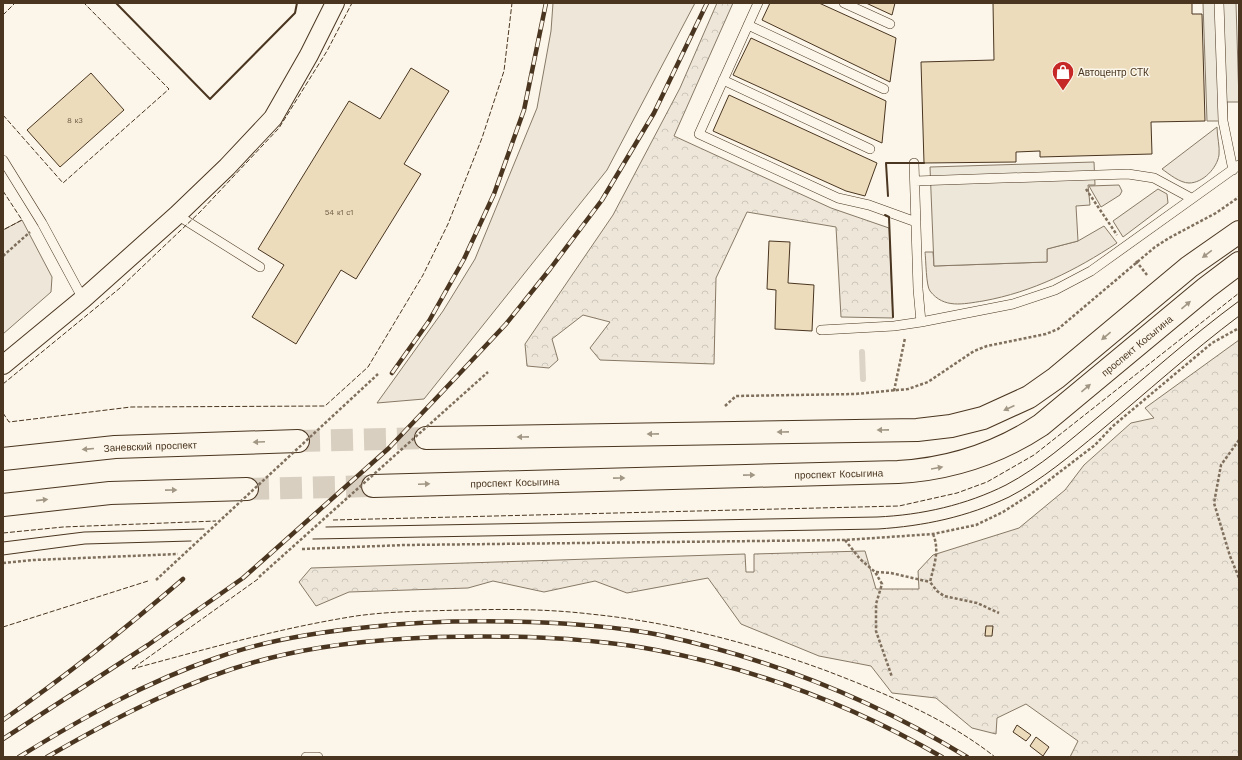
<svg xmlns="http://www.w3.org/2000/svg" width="1242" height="760" viewBox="0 0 1242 760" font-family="'Work Sans',sans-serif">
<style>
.green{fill:#ede6d9;stroke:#887966}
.forest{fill:url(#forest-crowns);stroke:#887966}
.parking{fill:#ede7d9;stroke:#887966}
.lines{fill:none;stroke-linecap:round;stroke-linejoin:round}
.stream{stroke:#dcd4c6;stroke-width:6}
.building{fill:#ecdcbc;stroke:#4a3520}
.primary-tunnel{stroke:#d8cfc1;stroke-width:22;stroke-dasharray:22 11;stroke-linecap:butt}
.service-casing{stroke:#4a3520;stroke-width:10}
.minor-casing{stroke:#4a3520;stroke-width:20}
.primary-casing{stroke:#4a3520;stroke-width:24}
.path{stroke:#7f6f5c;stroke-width:2.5;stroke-dasharray:3 2;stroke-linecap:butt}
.service{stroke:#fbf6e9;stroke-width:9}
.minor{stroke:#fbf6e9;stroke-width:18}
.primary{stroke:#fbf6e9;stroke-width:22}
.tram{stroke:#4a3520;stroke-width:1}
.rail-casing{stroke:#4a3520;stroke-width:4.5}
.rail{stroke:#fbf6e9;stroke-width:3;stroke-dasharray:9;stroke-linecap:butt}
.path-bridge{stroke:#7f6f5c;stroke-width:2.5;stroke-dasharray:3 2;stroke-linecap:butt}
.fence{stroke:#4a3520;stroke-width:1;stroke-dasharray:5 2;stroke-linecap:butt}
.wall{stroke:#4a3520;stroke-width:2}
.oneway{fill:#a29684}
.labels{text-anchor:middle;stroke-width:3;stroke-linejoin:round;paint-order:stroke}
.number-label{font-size:8px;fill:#725f47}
.poi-label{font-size:10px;fill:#4a3520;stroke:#fbf6e9;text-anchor:start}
.street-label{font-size:10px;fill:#4a3520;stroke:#fbf6e9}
</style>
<defs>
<pattern id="forest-crowns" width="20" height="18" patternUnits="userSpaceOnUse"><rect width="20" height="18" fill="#ede6d9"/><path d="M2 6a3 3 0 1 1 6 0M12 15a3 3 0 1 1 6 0" fill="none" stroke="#cdc6ba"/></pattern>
</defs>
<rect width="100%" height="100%" fill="#fbf6e9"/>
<path class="green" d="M553 3H695L607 170 424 399 377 403 443 311 475 259 537 108 551 31Z
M1217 127C1217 136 1220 147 1219 155 1217 168 1203 183 1189 183 1180 183 1169 174 1162 169Z
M1119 185 1122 191 1120 195 1101 207 1089 186Z
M1158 189 1167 194 1168 203 1123 237 1113 221Z
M22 220 52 277 51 292 3 334V230Z
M1104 226 1117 243C1076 270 1033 292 983 301 963 304 944 309 930 291 926 286 926 260 925 252H933L934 266 1047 262V249L1078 241Z"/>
<path class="forest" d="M717 3H733L674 136 831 208 889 228 893 318 841 317 836 227 747 212 716 278 714 364 600 360 590 348 610 322 583 315 552 339 558 360 549 368 527 366 525 344 613 215 680 88Z
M1239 340V757H1070L1078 741 1026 704 997 718 996 734 972 728 936 698 892 693 871 666 819 656 741 624 708 578 627 593 595 581 544 592 493 581 468 588 349 592 316 606 299 582 311 568 745 554 746 572H754V554L865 551 876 589H919L918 571 933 555 1019 528 1065 490 1084 465 1131 423 1154 418 1145 408Z"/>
<path class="parking" d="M1203 3H1236L1239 102H1227V121H1207Z
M1094 162 1095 185H1088L1090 205 1076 206 1078 241 1047 249V262L934 266 930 167Z"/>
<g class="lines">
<path class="stream" d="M862 352 863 379"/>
</g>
<path class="building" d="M770 3H819L896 38 890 82 762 20Z
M866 3H895L892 15Z
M993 3H1192V14H1202L1205 121 1151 122 1152 154 1040 157V151L1016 152V162L924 163 921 62 994 60Z
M751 38 886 101 882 143 733 75Z
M411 68 449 91 404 164 421 174 356 279 341 270 296 344 252 317 284 265 258 249 349 101 380 119Z
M91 73 124 110 60 167 27 130Z
M729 95 877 163 865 196 846 191 713 131Z
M769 241 790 242 788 283 814 285 812 331 775 329 776 290 767 289Z
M986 626H993L992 636H985Z
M1017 725 1031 735 1026 741 1013 732Z
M1036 737 1049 747 1043 756 1030 746Z"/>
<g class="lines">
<path class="primary-tunnel" d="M298 441 426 438
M247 489 373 486"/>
<g class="service-casing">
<path id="service" d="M758 3 699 134 838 198 869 205 916 222
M844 3 890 24
M1219 3 1223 121 1233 170
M748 25 884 89
M723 80 870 149
M3 160 42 223 83 299
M914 163 918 289 921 322 1013 304 1055 290 1091 271 1239 165
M915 181 1128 174 1154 178 1191 198
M177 215 260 267
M821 330 894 326 921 322
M306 757H318"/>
</g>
<g class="minor-casing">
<path id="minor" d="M3 365 83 299 177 215 227 167 273 118 309 55 335 3"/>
</g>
<g class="primary-casing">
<g id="primary">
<path d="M426 438 917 430 951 426 983 418 1029 397 1056 378 1189 267 1239 232"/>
<path id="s1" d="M3 459 115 447 298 441"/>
<path id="s2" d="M373 486 898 472C951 469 997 454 1041 425L1206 288 1239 263"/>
<path d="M3 505 110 493 247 489"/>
</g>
</g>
<path class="path" d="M1086 189 1117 235
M3 256 30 232
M1136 261 1147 275
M894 391 905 338
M725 406 736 396 855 394 908 389 928 382 974 351 987 346 1046 334 1058 329 1155 247 1169 238 1216 213 1239 197
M1239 440 1221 465 1214 503 1230 556 1239 578
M933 534C940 550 934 565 930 582L937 591 944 596 977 603 999 613
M845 540 860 559 875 572 882 584 876 604V631L892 677
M302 549 405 545 845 540 933 534 976 525 1003 512 1031 494 1095 445 1113 426 1212 343 1239 328
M3 563 34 560 178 554
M876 572 891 573 930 582"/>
<use href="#service" class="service"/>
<use href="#minor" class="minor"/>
<use href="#primary" class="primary"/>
<path class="tram" d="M326 527 877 517C922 515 966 505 1006 485 1040 467 1069 441 1098 417 1145 378 1190 337 1239 301
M313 539 878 529C924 526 967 517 1009 497 1042 480 1071 455 1099 432 1146 393 1191 352 1239 316
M3 542 84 532 204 529
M3 555 85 544 191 541"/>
<g class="rail-casing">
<path id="rail" d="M392 373 429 321 464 259 494 194 524 110 546 3
M3 720C66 676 125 629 183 579
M3 739 148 645 243 578 389 448 461 372 506 324 550 269 602 200 654 113 707 3
M19 757C82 718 146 682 216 658 265 640 318 632 369 627 431 620 493 620 555 623 589 625 625 628 660 635 768 658 872 699 967 757
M47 757C116 717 189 679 266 659 323 644 382 639 439 637 511 635 585 637 656 650 756 669 854 706 942 757"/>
</g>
<use href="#rail" class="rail"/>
<path class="path-bridge" d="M259 577 488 372
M156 580 378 374"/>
<path class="fence" d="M3 15 15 3
M3 115 63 183 169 89 84 3
M3 191 22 220 3 230
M3 384 120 288 200 212 279 128 327 51 352 3
M3 413 9 422 131 407 325 406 368 367 423 275 448 224 482 138 504 71 512 3
M333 520 899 506 957 493 987 482 1034 455 1239 293
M3 533 63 527 216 521
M258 579 132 669C206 649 280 628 356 616 392 611 428 611 464 610 506 609 548 609 590 614 671 622 751 643 827 671 884 693 946 718 995 757
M3 627 148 581"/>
<path class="wall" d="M116 3 210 99 295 13 297 3
M888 196 886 163H924
M885 215 889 217 893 317"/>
</g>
<defs><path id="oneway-solid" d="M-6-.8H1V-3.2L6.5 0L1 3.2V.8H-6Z"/></defs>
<g class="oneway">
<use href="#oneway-solid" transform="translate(1207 254) rotate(143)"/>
<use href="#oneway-solid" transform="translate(1186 305) rotate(-40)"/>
<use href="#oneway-solid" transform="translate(1106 336) rotate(140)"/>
<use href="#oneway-solid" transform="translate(1086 388) rotate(-40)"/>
<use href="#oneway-solid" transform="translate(1009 408) rotate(155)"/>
<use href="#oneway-solid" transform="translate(883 430) rotate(179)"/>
<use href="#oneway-solid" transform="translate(783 432) rotate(179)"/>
<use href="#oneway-solid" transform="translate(653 434) rotate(179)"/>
<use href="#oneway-solid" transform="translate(523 437) rotate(179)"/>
<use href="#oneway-solid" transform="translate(259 442) rotate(178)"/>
<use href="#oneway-solid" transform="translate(88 449) rotate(175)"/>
<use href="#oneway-solid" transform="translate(937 468) rotate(-10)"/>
<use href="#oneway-solid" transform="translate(749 475) rotate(-1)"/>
<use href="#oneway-solid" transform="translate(619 478) rotate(-1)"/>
<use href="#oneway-solid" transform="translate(424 484) rotate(-2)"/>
<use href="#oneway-solid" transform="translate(171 490) rotate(-1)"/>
<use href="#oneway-solid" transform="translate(42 500) rotate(-6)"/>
</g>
<defs>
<g id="shop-pin" transform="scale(1.15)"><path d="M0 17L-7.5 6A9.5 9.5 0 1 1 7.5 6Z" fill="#c62828" stroke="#fbf6e9"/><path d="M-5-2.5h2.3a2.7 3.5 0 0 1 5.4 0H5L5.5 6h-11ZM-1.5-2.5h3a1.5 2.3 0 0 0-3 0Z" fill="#fff"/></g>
</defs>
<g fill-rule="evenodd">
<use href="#shop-pin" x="1063" y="72"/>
</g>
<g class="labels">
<g class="number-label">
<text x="75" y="123">8 к3</text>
<text x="339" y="215">54 к1 с1</text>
</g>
<g class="poi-label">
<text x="1078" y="76">Автоцентр СТК</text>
</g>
<g class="street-label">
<text dy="4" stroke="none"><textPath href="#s2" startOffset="802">проспект Косыгина</textPath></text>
<text dy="4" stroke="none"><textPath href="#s1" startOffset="148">Заневский проспект</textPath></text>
<text dy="4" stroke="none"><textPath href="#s2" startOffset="466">проспект Косыгина</textPath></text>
<text dy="4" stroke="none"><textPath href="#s2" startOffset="142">проспект Косыгина</textPath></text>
</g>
</g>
<rect width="1242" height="760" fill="none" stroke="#4a3520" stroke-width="8"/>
</svg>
